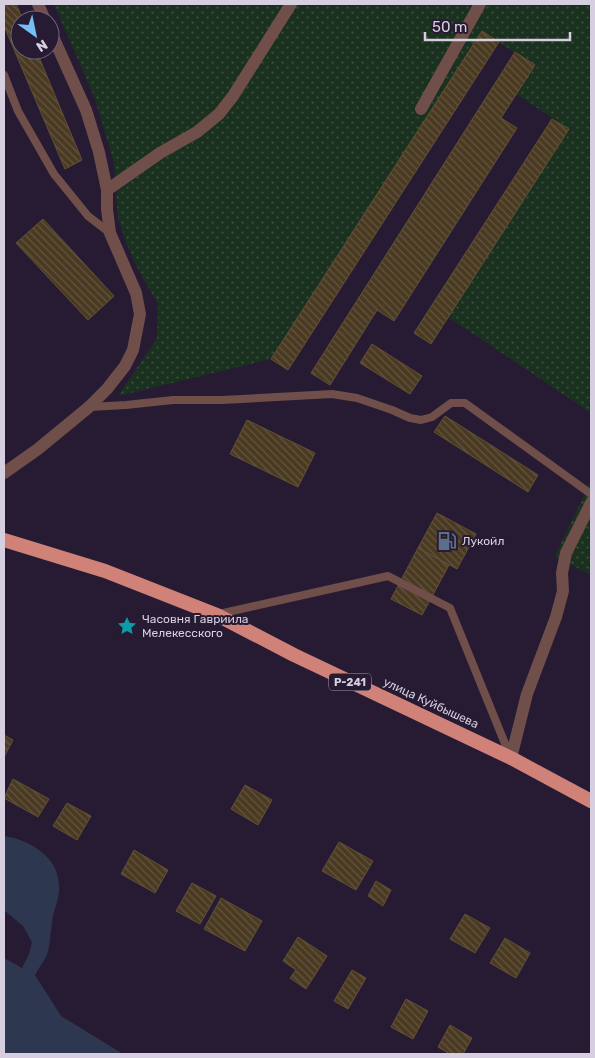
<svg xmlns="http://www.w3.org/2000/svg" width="595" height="1058" viewBox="0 0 595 1058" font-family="Rubik,sans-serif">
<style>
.garden{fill:url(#garden-dots)}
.water{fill:#2d3850}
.building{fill:url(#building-back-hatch);stroke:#625035}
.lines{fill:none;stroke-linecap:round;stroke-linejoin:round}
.service{stroke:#704e49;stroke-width:8}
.minor{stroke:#704e49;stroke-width:12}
.trunk{stroke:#d08278;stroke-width:14}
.labels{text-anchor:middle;stroke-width:4;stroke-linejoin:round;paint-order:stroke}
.shield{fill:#271b33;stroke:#a299ab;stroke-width:1}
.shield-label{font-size:11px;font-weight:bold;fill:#d6cfdf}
.poi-label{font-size:12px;fill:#d6cfdf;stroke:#271b33;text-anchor:start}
.street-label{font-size:12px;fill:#d6cfdf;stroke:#271b33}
</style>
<defs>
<pattern id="garden-dots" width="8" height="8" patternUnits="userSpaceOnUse" patternTransform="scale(1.25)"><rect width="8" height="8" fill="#1b3120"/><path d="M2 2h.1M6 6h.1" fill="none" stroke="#3b4e40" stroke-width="1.8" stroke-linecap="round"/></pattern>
<pattern id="building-back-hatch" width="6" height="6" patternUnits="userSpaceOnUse" patternTransform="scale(1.25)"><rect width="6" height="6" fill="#4a3a21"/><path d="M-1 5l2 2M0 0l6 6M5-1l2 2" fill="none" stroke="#635541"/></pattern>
</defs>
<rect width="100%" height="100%" fill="#271b33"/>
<path class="garden" d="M54 4H591V413L448 317 569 129 516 94 535 65 482 32 271 359 118 396 157 338 158 304 140 273 127 245 118 218 114 163 95 99Z
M591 480V575L555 556Z"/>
<path class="water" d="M4 836C30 840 59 857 59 886 60 896 55 907 53 916 51 926 50 948 47 955 44 962 38 968 35 975L61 1016 123 1054H4V958L22 968 29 954 32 942 23 926 4 910Z"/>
<path class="building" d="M4 4H16L23 20H20V50H36L82 160 65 169 4 26Z
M482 31 499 42 288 370 271 359Z
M515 52 535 65 501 118 517 128 394 321 377 310 330 385 311 373Z
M552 119 569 129 431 344 414 333Z
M43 219 114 296 88 320 16 243Z
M372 344 422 376 410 394 360 363Z
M445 416 538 475 528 492 434 432Z
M247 420 315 453 298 487 230 454Z
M437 513 476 534 457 569 418 548Z
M418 548 449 565 422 615 391 599Z
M4 735 13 740 4 757Z
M13 779 49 799 38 817 4 798Z
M245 785 272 800 258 825 231 809Z
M67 803 91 816 77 840 53 826Z
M339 842 373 861 356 890 322 871Z
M134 850 168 870 155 893 121 874Z
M376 881 391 890 383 906 368 896Z
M192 883 216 896 200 924 176 911Z
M221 898 262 921 245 951 204 929Z
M465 914 490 928 475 953 450 939Z
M298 937 327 956 306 989 290 978 296 970 283 961Z
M505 938 530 953 516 978 490 963Z
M352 970 366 978 348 1009 334 1001Z
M406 999 428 1011 413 1039 391 1027Z
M450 1025 472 1038 463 1054H450L438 1047Z"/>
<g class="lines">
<path class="service" d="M4 75 18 111 54 174 88 216 110 233
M90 407 126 405 173 400H222L332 394 357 398 392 410 410 418 421 420 432 417 451 403H465L591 494
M219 614 388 576 450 608 510 756"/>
<path class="minor" d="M38 4 45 20
M421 109 480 4
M107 190 160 153 197 132 219 114 233 96 291 4
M4 473 38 449 89 407 107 389 125 366 133 350 140 314 136 293 110 233 107 209V190L99 152 86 110 50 30
M511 758 527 694 556 617 563 591 562 573 566 553 591 503"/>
<path class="trunk" d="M4 540 105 571 217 615 294 655 511 758 591 801"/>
</g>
<defs>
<g id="fuel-bare" transform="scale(1.5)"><path d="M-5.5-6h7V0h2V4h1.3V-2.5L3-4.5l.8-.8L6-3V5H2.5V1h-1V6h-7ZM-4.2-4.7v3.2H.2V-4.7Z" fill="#5c6f8a" stroke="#271b33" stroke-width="2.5" paint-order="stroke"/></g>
<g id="sight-bare" transform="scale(1.5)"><path d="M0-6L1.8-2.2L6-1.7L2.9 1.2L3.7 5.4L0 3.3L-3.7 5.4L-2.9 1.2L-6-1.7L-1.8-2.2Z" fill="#0f9aa8" stroke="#271b33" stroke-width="2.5" paint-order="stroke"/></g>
</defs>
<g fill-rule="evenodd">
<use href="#fuel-bare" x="447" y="541"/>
<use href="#sight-bare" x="127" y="626"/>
</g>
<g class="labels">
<rect class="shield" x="329" y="673.5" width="42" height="17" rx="4"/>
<g class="shield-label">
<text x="350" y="686">Р-241</text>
</g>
<g class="poi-label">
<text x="462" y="545">Лукойл</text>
<text x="142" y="623">Часовня Гавриила<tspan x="142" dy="14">Мелекесского</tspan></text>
</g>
<g class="street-label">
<text transform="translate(431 703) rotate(25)" y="4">улица Куйбышева</text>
</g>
</g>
<rect width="595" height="1058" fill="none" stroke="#d6cfdf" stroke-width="10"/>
<g transform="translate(35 35) rotate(147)"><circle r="24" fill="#271b33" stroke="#6d6378"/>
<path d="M0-4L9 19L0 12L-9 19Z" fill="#74c0f6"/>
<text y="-8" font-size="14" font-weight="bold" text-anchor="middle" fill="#d6cfdf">N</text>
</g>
<path d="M425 32v8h145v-8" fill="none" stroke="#d6cfdf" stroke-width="2.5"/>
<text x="432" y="32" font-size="15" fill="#d6cfdf" stroke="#271b33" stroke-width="4" paint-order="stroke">50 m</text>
</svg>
